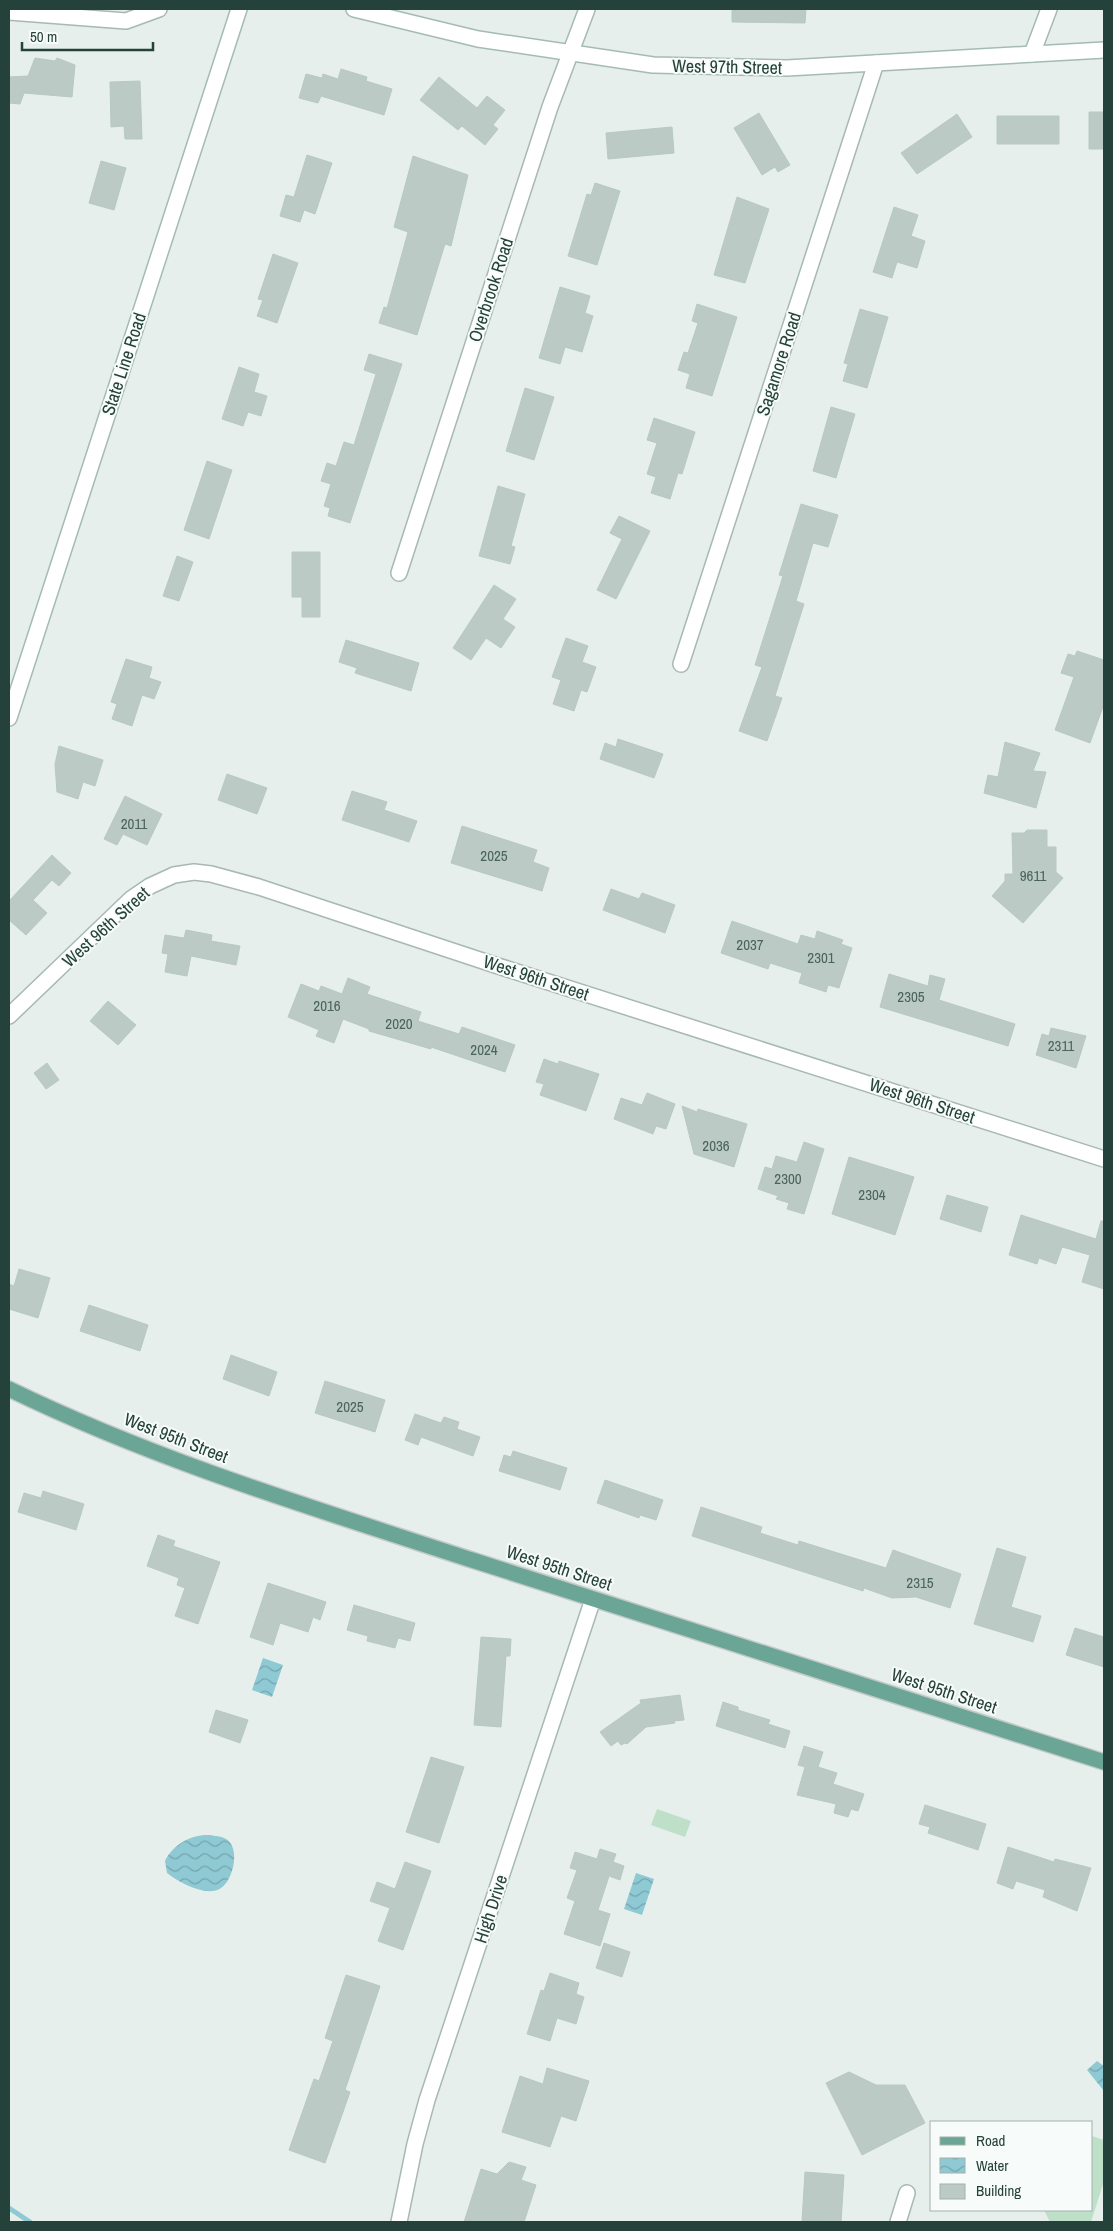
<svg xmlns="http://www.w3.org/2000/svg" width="1113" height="2231" viewBox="0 0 1113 2231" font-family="'Archivo Narrow',sans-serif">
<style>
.green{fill:#bfe0c8}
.water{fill:url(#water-waves)}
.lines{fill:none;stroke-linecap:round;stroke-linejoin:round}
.stream{stroke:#8ec9d4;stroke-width:5}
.building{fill:#bbcac4;stroke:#b8c9c2}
.street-casing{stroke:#a8b8b2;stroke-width:18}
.secondary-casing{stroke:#a4bbb3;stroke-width:18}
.primary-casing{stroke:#c2cac8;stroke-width:18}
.street{stroke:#fff;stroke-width:15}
.secondary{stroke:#fff;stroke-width:15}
.primary{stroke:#6aa596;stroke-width:15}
.labels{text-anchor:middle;stroke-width:4;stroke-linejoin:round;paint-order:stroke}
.number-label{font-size:15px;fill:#4a645c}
.street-label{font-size:18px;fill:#24423a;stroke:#f7fbf9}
</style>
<defs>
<pattern id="water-waves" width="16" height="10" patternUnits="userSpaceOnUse" patternTransform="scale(1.25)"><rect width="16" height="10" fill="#8ec9d4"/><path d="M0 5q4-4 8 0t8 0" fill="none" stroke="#74a5ad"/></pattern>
</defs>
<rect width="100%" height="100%" fill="#e6efeb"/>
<path class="green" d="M657 1809 691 1821 685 1837 651 1825Z
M1092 2136 1104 2140V2181L1091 2222H1050L1045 2212 1046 2210H1092Z"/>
<path class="water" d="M263 1658 283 1665 272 1697 252 1690Z
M210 1835C215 1836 221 1836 226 1839 241 1848 233 1880 221 1888 207 1898 178 1882 167 1873L165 1861C173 1844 192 1834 210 1835Z
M636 1873 654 1879 642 1915 624 1909Z
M1097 2061 1104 2066V2091L1087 2070Z"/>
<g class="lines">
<path class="stream" d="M9 2208 30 2222"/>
</g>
<path class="building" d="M732 9H806L805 23 732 22Z
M35 58 55 61 57 58 75 65 72 97 24 93 20 104 9 103V77L28 76Z
M341 69 367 77 366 81 392 89 384 115 321 96 318 103 299 98 306 74 322 78 323 74 338 79Z
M439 77 477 108 487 96 505 110 493 125 498 129 485 145 462 126 458 130 420 100Z
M140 81 142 139H125L124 126 111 127 110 82Z
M1089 112H1104V149H1089Z
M759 113 790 165 778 172 775 167 762 175 734 128Z
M957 114 972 137 917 174 901 153Z
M997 116H1059V144H997Z
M672 127 674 153 608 159 606 133Z
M307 155 332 163 315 214 304 210 300 222 280 216 286 195 294 197Z
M413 156 468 175 451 246 445 244 417 335 379 323 384 307 387 308 408 232 394 227Z
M101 161 126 168 114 210 89 203Z
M595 183 620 191 597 265 568 256 587 194 591 195Z
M737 197 769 209 745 283 714 275Z
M894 207 918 215 911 236 925 241 917 268 897 262 892 278 873 272Z
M273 254 298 263 277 323 257 316 263 300 258 299Z
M560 287 590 296 585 313 593 316 582 352 565 347 560 364 539 358Z
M697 304 737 317 712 396 686 388 690 374 678 370 684 352 688 353 698 323 692 321Z
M860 309 888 317 867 388 843 381 848 364 844 363Z
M369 354 402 364 350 523 328 516 330 508 324 506 331 484 321 481 327 463 336 466 344 442 354 445 376 374 364 370Z
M239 367 259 374 254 392 267 396 261 416 248 412 243 426 222 419Z
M525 388 554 397 534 460 506 451Z
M831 407 855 414 836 478 813 471Z
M654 418 695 432 682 474 678 473 670 499 651 493 656 477 647 474 657 443 647 440Z
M207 461 232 470 209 539 184 530Z
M498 486 525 494 511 546 515 547 510 564 479 556Z
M801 504 838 515 828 547 813 543 796 601 804 604 775 696 782 698 767 741 739 731 762 667 755 665 783 576 779 575Z
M619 516 650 531 616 599 597 590 622 539 610 533Z
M292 552H320V617H302V597H292Z
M177 556 193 562 179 601 163 596Z
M494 585 516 599 503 619 515 627 501 648 486 638 471 660 453 648Z
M566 638 588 646 582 662 596 667 587 692 581 690 574 711 553 704 561 680 552 677Z
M346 640 419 663 411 691 355 673 357 668 339 662Z
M1077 651 1104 660V704L1090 743 1055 730 1074 677 1061 673 1068 654 1075 656Z
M126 659 152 667 149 678 161 682 154 699 142 695 132 726 112 719 117 704 111 702Z
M618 739 663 754 654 778 600 759 605 743 616 747Z
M1005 742 1040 753 1033 771 1046 772 1036 808 984 793 988 775 998 777Z
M59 746 103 760 95 786 83 782 78 799 57 792 55 764Z
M227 774 267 788 257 814 218 800Z
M352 791 387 802 384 810 417 821 409 842 342 820Z
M125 796 162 814 147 845 123 834 117 845 104 839Z
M462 826 537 850 533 862 549 868 542 891 451 863Z
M1027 830H1047V847H1056V872L1063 878 1023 923 992 896 1005 881V874H1013L1012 833H1024Z
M52 855 71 873 59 886 52 880 33 900 47 913 26 935 9 920V901Z
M611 889 639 899 642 893 675 905 665 933 603 910Z
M732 921 798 944 801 935 815 939 817 931 843 940 841 944 852 948 839 988 828 985 826 992 799 983 802 973 770 963 768 969 721 953Z
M186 930 212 935 211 941 240 946 236 965 191 956 187 976 165 972 168 954 162 953 165 935 184 938Z
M889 974 928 986 930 975 945 979 939 1000 1015 1024 1008 1046 880 1007Z
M348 978 370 987 367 994 421 1012 418 1021 459 1034 462 1027 515 1045 505 1072 431 1047V1049L369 1031V1029L343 1019 334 1043 316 1036 319 1030 288 1017 301 984 319 991 321 986 342 994Z
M108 1001 136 1025 118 1045 90 1021Z
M1051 1028 1086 1036 1076 1068 1036 1055 1042 1034 1049 1036Z
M544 1059 558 1064 559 1061 599 1074 586 1111 540 1095 544 1084 536 1082Z
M47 1063 59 1080 46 1089 34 1073Z
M647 1093 675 1104 666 1129 656 1126 653 1134 614 1119 621 1098 642 1105Z
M682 1106 697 1112 698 1109 747 1124 734 1167 694 1154Z
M804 1142 824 1149 804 1214 787 1209 789 1203 776 1199 778 1196 758 1189 765 1167 772 1169 776 1156 797 1162Z
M849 1157 914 1177 895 1235 832 1214Z
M947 1195 988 1207 981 1232 940 1219Z
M1021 1215 1096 1239 1101 1221H1104V1289L1082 1282 1090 1255 1062 1247 1056 1264 1039 1258 1037 1264 1009 1255Z
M19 1269 50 1278 38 1318 9 1309V1284L14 1286Z
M89 1305 148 1325 140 1351 80 1331Z
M231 1355 277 1372 269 1396 223 1379Z
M325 1381 385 1400 375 1432 315 1413Z
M415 1414 441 1423 444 1417 459 1422 457 1429 480 1437 473 1456 421 1437 418 1445 405 1440Z
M513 1451 567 1468 560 1490 499 1471 504 1455 511 1457Z
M605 1480 663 1500 656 1520 640 1515 639 1518 597 1503Z
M43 1491 84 1504 76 1530 18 1512 24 1493 41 1498Z
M701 1507 762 1527 760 1533 798 1545 799 1541 886 1568 893 1550 961 1574 950 1608 916 1597 892 1598 864 1588 863 1591 692 1536Z
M158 1535 175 1541 173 1546 220 1562 198 1624 175 1616 185 1588 177 1585 179 1578 147 1566Z
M997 1548 1026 1557 1011 1607 1041 1616 1033 1642 974 1624Z
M268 1583 326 1602 320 1620 313 1617 308 1632 280 1623 273 1645 250 1637Z
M354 1605 415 1623 410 1641 398 1638 395 1648 367 1641 368 1636 347 1630Z
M1075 1628 1104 1637V1667L1066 1655Z
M481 1637 511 1639 510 1656H506L501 1727 474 1725Z
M680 1695 684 1720 674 1721 675 1723 646 1727 627 1744 625 1743 621 1745 618 1741 611 1746 600 1732 641 1703 640 1700Z
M723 1702 738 1707V1710L770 1720 768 1724 790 1731 785 1748 716 1726Z
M216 1710 248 1720 240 1743 209 1732Z
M804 1746 823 1752 818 1767 837 1773 833 1784 864 1794 858 1811 851 1809 848 1817 834 1813 836 1804 797 1795 805 1767 798 1765Z
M431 1757 464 1767 439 1843 406 1832Z
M925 1805 986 1824 978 1850 928 1833 930 1827 919 1824Z
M1008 1847 1054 1862 1055 1859 1091 1868 1077 1911 1043 1897 1045 1890 1016 1881 1013 1889 997 1883Z
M600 1849 616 1854 613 1862 624 1866 620 1880 609 1876 598 1910 610 1914 600 1946 564 1934 575 1901 567 1898 577 1870 570 1868 575 1852 597 1859Z
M405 1862 431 1871 403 1950 378 1941 390 1908 370 1901 377 1882 395 1889Z
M604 1943 630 1952 622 1977 596 1968Z
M550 1973 579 1983 576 1994 584 1997 576 2024 557 2018 550 2041 527 2034 541 1990 544 1991Z
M346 1975 380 1986 345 2090 350 2092 325 2163 289 2150 314 2079 319 2081 333 2041 325 2038Z
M547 2068 589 2081 576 2121 561 2116 550 2147 502 2132 520 2076 543 2084Z
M849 2072 876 2085H905L925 2123 862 2155 826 2083Z
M509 2162 526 2167 521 2180 536 2185 524 2222H464L481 2169 497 2174Z
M805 2172 844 2175 841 2222 802 2221Z"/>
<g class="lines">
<g class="street-casing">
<path id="street" d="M9 12 126 21 159 9
M1032 54 1049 9
M399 573 550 107 587 9
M681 664 876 63
M9 1016 131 899 150 886 174 875 194 872 211 874 259 887 495 965 1104 1159
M399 2222 415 2144 427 2100 593 1599
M898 2222 907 2193"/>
</g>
<g class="secondary-casing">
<path id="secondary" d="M354 9 478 39 653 65 787 68 1104 50
M9 718 239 9"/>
</g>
<g class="primary-casing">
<path id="primary" d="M9 1389C157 1461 316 1509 472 1560 683 1628 894 1695 1104 1762"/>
</g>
<use href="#street" class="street"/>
<use href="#secondary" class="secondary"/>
<use href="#primary" class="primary"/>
</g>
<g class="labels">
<g class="number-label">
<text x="134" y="829">2011</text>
<text x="494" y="861">2025</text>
<text x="1033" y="881">9611</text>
<text x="750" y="950">2037</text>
<text x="821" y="963">2301</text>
<text x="911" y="1002">2305</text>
<text x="327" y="1011">2016</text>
<text x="399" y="1029">2020</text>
<text x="1061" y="1051">2311</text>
<text x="484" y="1055">2024</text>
<text x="716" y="1151">2036</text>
<text x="788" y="1184">2300</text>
<text x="872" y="1200">2304</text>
<text x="350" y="1412">2025</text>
<text x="920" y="1588">2315</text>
</g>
<g class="street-label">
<text transform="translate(727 67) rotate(1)" y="6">West 97th Street</text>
<text transform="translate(491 290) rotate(-72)" y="6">Overbrook Road</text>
<text transform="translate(124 364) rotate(-72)" y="6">State Line Road</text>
<text transform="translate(779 364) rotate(-72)" y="6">Sagamore Road</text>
<text transform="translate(106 927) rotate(-42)" y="6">West 96th Street</text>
<text transform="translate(536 978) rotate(18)" y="6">West 96th Street</text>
<text transform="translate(922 1101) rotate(18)" y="6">West 96th Street</text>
<text transform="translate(176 1438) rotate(21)" y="6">West 95th Street</text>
<text transform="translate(559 1568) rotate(18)" y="6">West 95th Street</text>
<text transform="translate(944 1691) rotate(18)" y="6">West 95th Street</text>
<text transform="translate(491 1909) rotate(-72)" y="6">High Drive</text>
</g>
</g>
<rect width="1113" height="2231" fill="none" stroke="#24423a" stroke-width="20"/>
<rect x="930" y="2121" width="162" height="90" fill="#f7fbf9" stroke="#a3b1ad"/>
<rect x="940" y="2137" width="25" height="8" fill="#6aa596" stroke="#a3b1ad"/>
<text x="976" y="2146" font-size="15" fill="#24423a">Road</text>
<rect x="940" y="2158" width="25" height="15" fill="url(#water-waves)" stroke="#a3b1ad"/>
<text x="976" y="2171" font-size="15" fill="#24423a">Water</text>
<rect x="940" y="2184" width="25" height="15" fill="#bbcac4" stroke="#a3b1ad"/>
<text x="976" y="2196" font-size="15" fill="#24423a">Building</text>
<path d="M22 42v8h131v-8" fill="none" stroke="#24423a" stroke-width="2.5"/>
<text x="30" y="42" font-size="15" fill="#24423a" stroke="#f7fbf9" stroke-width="4" paint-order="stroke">50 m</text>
</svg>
